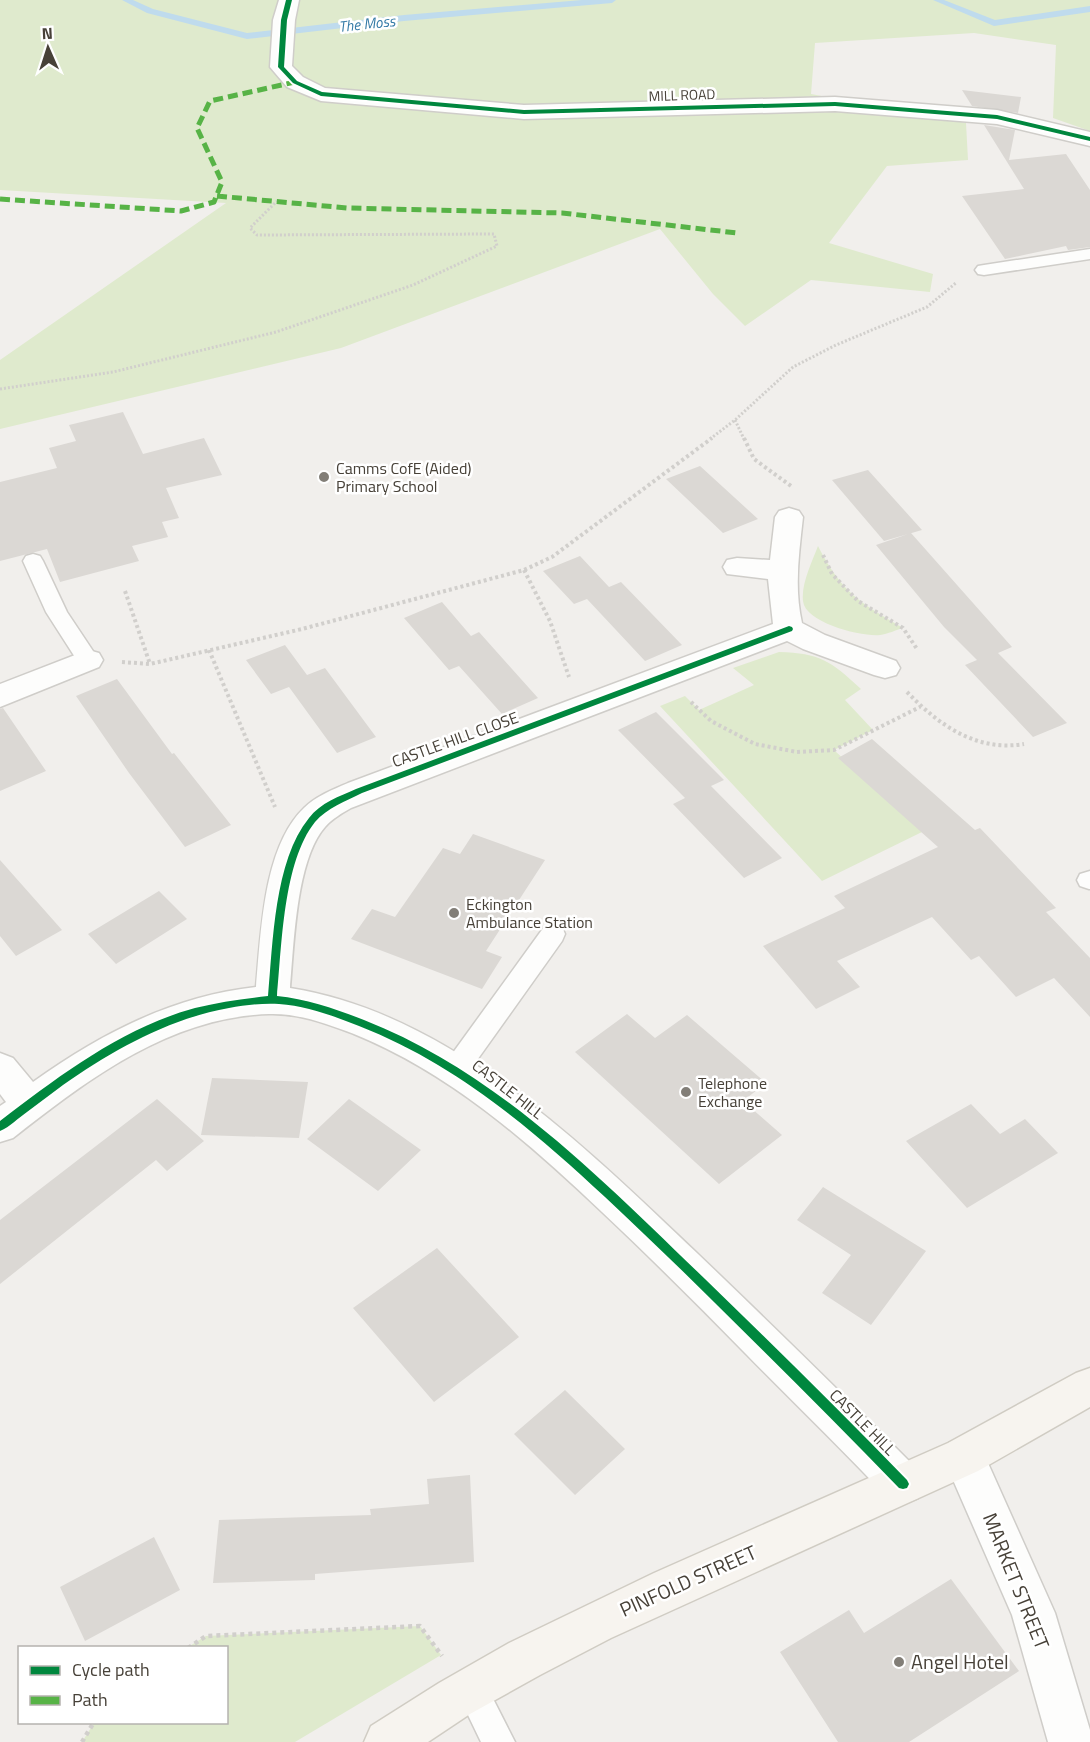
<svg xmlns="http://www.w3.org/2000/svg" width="1090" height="1742" viewBox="0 0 1090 1742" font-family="'Titillium Web',sans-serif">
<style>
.green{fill:#dfeacd}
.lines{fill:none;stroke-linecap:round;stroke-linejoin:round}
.stream{fill:#bfdbed;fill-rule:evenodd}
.building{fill:#dbd8d4}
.lane-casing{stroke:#cfcdc9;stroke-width:3}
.street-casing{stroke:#cfcdc9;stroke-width:3}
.secondary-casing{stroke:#d0ccc3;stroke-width:3}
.path-far2{stroke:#d1cfcc;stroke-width:3;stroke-dasharray:2 2;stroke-linecap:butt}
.path-far1{stroke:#d1cfcc;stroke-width:4;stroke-dasharray:3 3;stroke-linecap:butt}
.path{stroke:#d1cfcc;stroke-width:4.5;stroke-dasharray:4 4;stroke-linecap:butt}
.lane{fill:#fdfdfc;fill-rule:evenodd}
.street{fill:#fdfdfc;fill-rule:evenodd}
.secondary{fill:#f7f4ef;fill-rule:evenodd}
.quiet{stroke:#57b346;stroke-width:5;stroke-dasharray:10 5;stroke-linecap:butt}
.cycleway-casing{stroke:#fff;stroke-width:4}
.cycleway{fill:#00873e;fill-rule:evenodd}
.poi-dot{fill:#827e77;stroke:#fff;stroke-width:2}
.labels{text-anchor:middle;stroke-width:5;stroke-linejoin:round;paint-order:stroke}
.far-street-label{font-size:14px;fill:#474138;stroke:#fff}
.far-water-label{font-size:15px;font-style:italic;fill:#347aa6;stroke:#fff}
.poi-label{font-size:16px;fill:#474138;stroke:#fff;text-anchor:start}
.street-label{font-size:16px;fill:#474138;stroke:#fff}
.near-street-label{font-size:20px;fill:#474138;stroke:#fff}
.near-poi-label{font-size:20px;fill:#474138;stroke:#fff;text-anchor:start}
</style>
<rect width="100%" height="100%" fill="#f1efec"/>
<path class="green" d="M0 0H1090V131L1053 118 1056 45 974 33 815 43 811 94 966 123 968 160 887 166 829 243 933 274 930 292 811 280 745 326 713 294 660 229 341 348 0 429V360L226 203 0 190Z
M818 546C842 593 859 602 903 628 896 630 888 634 880 635 862 637 805 623 803 601 801 584 812 562 818 546Z
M779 652C820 653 831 661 861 689L845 700 873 730 834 750 922 832 822 881 660 706 685 696 699 710 754 685 733 668Z
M420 1626 441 1655 295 1742H82L94 1723 226 1722V1648L188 1647 206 1636Z"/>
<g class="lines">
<path class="stream" d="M122 0H133L153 9 247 33 404 15 582 0H616L612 3 404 21 247 39 147 13Z
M933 0H944L995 20 1090 6V12L994 26Z"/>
</g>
<path class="building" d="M962 90 1021 97 1018 113 972 106Z
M984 125 1015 130 1009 160 1066 154 1090 190V247L1068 250 1066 246 1005 259 962 196 1024 189Z
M123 412 143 454 204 438 222 475 166 488 179 518 162 522 168 537 132 546 139 561 60 582 47 549 0 561V482L57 468 49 448 76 441 69 425Z
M700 466 758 519 723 533 666 479Z
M868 470 922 530 884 541 832 480Z
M911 533 1012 647 998 653 1067 723 1033 737 965 665 977 660 944 627 876 545Z
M580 556 609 587 621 582 682 645 645 661 587 599 574 604 543 571Z
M442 602 471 636 479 632 538 698 502 714 459 666 449 670 404 618Z
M285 645 307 675 325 668 376 737 337 753 289 687 271 694 246 660Z
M117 679 172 754 174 753 231 825 185 847 129 773 76 696Z
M3 708 46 771 0 791V709Z
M656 712 724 780 711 786 782 858 744 878 673 804 685 798 618 730Z
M872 739 975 830 980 828 1056 908 1046 912 1090 958V1017L1054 978 1016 997 979 956 971 960 932 917 837 961 860 987 816 1009 763 946 845 908 834 896 938 847 838 758Z
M473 834 545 860 486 951 502 957 482 989 351 939 372 909 395 917 443 848 460 854Z
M0 860 62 930 16 956 0 936Z
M159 891 187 919 116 964 88 934Z
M627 1014 655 1038 687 1015 766 1083 743 1101 782 1135 719 1184 575 1052Z
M212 1078 308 1082 299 1138 201 1135Z
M157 1099 204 1141 167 1171 156 1160 0 1284V1220Z
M349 1099 421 1150 378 1191 307 1139Z
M971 1104 1000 1134 1025 1119 1058 1153 967 1208 906 1141Z
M823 1187 926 1251 871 1325 822 1293 851 1255 797 1220Z
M437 1248 519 1337 434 1402 353 1308Z
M565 1390 625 1449 575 1495 514 1434Z
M470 1475 474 1562 315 1574V1580L213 1583 219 1520 371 1515 370 1509 429 1504 427 1479Z
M154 1537 180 1590 85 1641 60 1587Z
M951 1579 1019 1671 909 1742H838L780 1652 849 1610 864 1633Z"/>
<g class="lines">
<g class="lane-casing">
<path id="lane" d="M1090 249V259L984 275 978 274 975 270 978 266 984 265Z
M33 554 40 556 43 561 67 612 99 660 96 665 88 668 80 665 46 612 23 561 26 556Z
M1090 871V889H1089L1080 886 1077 880 1080 874Z
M553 924 562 927 565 934 562 941 465 1077 456 1080 447 1077 443 1069 447 1061 544 927Z
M471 1672 482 1677 515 1742H481L455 1688 460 1677Z"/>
</g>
<g class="street-casing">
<path id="street" d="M279 0H299L295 20 292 66 303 77 325 88 524 105 835 97 997 110 1090 132V146L997 124 835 111 524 119 321 101 287 87 270 67 273 20Z
M789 508 799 511 803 517C799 553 794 588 802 623L825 635 896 661 900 668 896 675 885 678 874 675 803 649 787 641 351 808C342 813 332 819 325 827 296 860 294 944 290 988 451 1013 585 1147 698 1254 772 1325 846 1397 918 1470L924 1484 918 1498 903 1504 888 1498C842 1449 793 1402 746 1354 699 1306 651 1258 602 1212 527 1141 450 1073 354 1034 327 1024 299 1013 269 1014 170 1017 88 1079 13 1138L0 1142V1106L6 1102 0 1094V1053L13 1058 33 1082C100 1034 173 996 256 987 261 934 263 847 304 808 316 796 332 790 348 783L773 624 768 579 727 574 723 567 727 560 737 558 770 560 775 517 779 511Z
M88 650 99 653 103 660 99 667 0 707V684Z
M964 1438 979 1443 1055 1613 1090 1730V1742H1048L1012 1615 943 1457 949 1443Z"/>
</g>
<g class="secondary-casing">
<path id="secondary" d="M1090 1368V1407L978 1471 611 1638 540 1675 470 1714 428 1742H364L371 1726 439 1683 509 1643 654 1573 948 1443 1076 1373Z"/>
</g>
<path class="path-far2" d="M0 389 113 372 276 332 413 285 497 246 494 234 257 235 250 228 277 201
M735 420 744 439
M710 439 735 420 793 367 836 345 927 307 957 282"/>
<path class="path-far1" d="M744 438 754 459 791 486
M823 555 832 574 858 601 903 628 917 649
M524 570 550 621 569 677
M125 591 150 664
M209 650 275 807
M122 662 150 664 302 629 524 570 552 557 712 438
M907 692C939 725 976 752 1024 744
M691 702 711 721 755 744 797 752 834 750 920 707"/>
<path class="path" d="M188 1648 206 1636 420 1626 442 1656
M82 1742 94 1722"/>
<use href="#lane" class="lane"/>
<use href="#street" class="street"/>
<use href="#secondary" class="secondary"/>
<path class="quiet" d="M217 196 347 208 562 213 737 233
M0 199 181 211 214 202 222 182 197 128 210 101 295 82"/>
<g class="cycleway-casing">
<path id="cycleway" d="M286 0H292L287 20 284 67 297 81 322 92 524 110 835 102 997 115 1090 137V141L997 119 835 106 524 114 321 96 293 83 278 67 281 20Z
M789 626 792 627 793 629 792 631 362 793C346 801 327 808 315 822 283 862 282 946 277 996 307 999 336 1009 364 1020 499 1073 602 1180 705 1279 773 1345 841 1412 907 1480L909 1484 907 1488 903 1489 899 1488C838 1425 776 1363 714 1302 678 1266 642 1232 605 1197 531 1128 454 1063 359 1026 334 1016 307 1006 279 1004 263 1003 245 1005 229 1008 168 1019 113 1050 63 1085 51 1094 39 1103 27 1112 18 1118 10 1127 0 1131V1121C59 1076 122 1028 195 1008 219 1002 243 999 268 996 273 943 274 861 309 818 320 803 340 796 356 789Z"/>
</g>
<use href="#cycleway" class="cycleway"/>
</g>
<g class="poi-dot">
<circle cx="324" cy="477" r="6"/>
<circle cx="454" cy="913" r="6"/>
<circle cx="686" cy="1092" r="6"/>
<circle cx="899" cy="1662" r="6"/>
</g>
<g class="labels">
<g class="far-street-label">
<text transform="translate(682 95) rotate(-2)" y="5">MILL ROAD</text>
</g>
<g class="far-water-label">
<text transform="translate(367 24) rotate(-6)" y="5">The Moss</text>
</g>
<g class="poi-label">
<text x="336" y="474">Camms CofE (Aided)<tspan x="336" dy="18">Primary School</tspan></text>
<text x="466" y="910">Eckington<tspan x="466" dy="18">Ambulance Station</tspan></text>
<text x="698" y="1089">Telephone<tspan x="698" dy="18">Exchange</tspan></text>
</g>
<g class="street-label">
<text transform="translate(455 739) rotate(-20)" y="6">CASTLE HILL CLOSE</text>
<text transform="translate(508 1089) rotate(38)" y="6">CASTLE HILL</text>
<text transform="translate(863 1422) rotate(45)" y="6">CASTLE HILL</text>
</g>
<g class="near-street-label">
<text transform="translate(688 1581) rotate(-24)" y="7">PINFOLD STREET</text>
<text transform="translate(1016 1581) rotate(68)" y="7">MARKET STREET</text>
</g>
<g class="near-poi-label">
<text x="911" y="1669">Angel Hotel</text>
</g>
</g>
<rect x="18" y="1646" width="210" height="78" fill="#ffffff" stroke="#b5b3af" stroke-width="1.5"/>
<rect x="30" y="1666" width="30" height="9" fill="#00873e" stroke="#b5b3af" stroke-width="1.5"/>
<text x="72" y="1676" font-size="18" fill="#474138">Cycle path</text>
<rect x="30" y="1696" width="30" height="9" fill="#57b346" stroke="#b5b3af" stroke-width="1.5"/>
<text x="72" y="1706" font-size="18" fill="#474138">Path</text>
<g transform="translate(48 48) rotate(357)" stroke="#ffffff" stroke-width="4.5" paint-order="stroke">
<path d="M0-4.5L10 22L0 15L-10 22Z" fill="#474138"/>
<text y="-9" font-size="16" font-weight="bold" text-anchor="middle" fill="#474138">N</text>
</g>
</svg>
